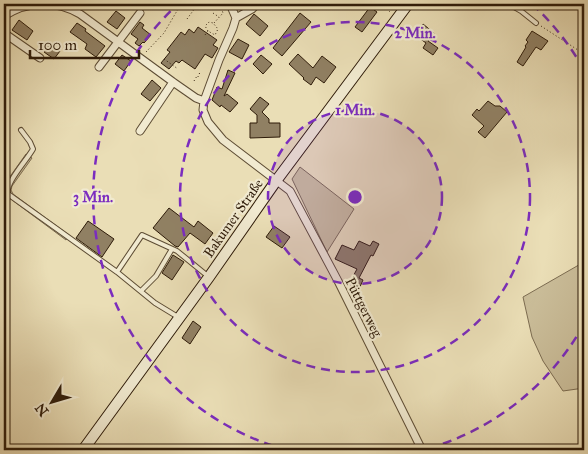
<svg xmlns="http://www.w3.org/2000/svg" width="588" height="454" viewBox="0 0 588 454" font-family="'IM FELL Great Primer',serif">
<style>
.green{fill:#cabd99;stroke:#7c6c51}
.building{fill:#908063;stroke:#2e1b09}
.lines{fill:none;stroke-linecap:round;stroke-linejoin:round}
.service-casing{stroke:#5d4c34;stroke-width:6}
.minor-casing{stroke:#5d4c34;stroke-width:9}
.secondary-casing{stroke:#2e1b09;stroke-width:12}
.path{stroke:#2e1b09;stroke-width:1;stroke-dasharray:1 2.5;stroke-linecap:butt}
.service{stroke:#f1ead0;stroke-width:4}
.minor{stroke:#f1ead0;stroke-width:7}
.secondary{stroke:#f1ead0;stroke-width:10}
.ring{fill:none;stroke:#7b2cbf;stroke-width:2.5;stroke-dasharray:9 6}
.labels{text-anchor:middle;stroke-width:4.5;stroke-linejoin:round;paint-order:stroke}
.street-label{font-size:14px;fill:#2e1b09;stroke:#f1ead0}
.centre{fill:#7b2cbf;stroke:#f1ead0;stroke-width:2.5}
.ring-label{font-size:15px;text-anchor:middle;font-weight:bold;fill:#7b2cbf;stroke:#f1ead0;stroke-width:4.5;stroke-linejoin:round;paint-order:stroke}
</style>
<rect width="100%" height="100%" fill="#eadeb6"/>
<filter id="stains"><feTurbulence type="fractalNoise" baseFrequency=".004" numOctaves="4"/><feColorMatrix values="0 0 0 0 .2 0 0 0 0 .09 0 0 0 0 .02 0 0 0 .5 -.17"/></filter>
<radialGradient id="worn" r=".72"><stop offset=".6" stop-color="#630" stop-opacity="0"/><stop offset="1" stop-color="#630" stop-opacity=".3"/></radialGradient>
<path class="green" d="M26 154 32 158 12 186 11 190 13 194 69 235 66 240 4 194V185Z
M300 167 354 209 327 252 292 179Z
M584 262V388L563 391 543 361 532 337 523 297Z"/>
<path class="building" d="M370 7 377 12 362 32 355 27Z
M116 11 125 18 117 29 107 22Z
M300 13 311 22 282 56 273 48Z
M254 14 268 26 260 36 246 24Z
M19 20 33 31 27 40 12 30Z
M140 22 144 25 142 28 151 35 144 43 143 42 139 46 135 43 138 39 131 34Z
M77 23 86 29 85 31 105 46 96 57 85 49 87 44 70 32Z
M423 24 434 33 428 41 438 48 433 55 423 48 426 43 415 35Z
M198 27 217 40 213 45 218 48 212 58 205 54 195 69 182 60 179 63 176 61 169 69 161 63 170 52 167 50 181 32 185 35 189 29 194 33Z
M532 31 548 41 541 50 536 47 523 66 517 62 526 47 525 46 528 42 526 40Z
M238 39 249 45 242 59 229 52Z
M50 44 60 51 54 59 44 52Z
M298 54 313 68 322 56 336 67 324 83 316 77 311 85 303 79 304 78 289 64Z
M122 55 131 61 124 71 115 64Z
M261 55 272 64 263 74 253 64Z
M228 70 235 73 224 96 227 94 238 103 230 112 221 105 220 107 212 100 217 87 222 89Z
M152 80 161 88 150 101 141 94Z
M260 97 269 104 262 112 269 119V123H280V137L250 138V123H257V115L250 109Z
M488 101 495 106H500L507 112 485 138 478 132 484 126 472 115 477 109 479 111Z
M169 208 194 227 198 221 213 233 205 244 190 233 178 247 175 246 153 228Z
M88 221 114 239 102 257 76 238Z
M274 226 290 237 282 248 266 237Z
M359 241 370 246 373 241 379 244 373 256 371 255 359 278 363 280 359 289 349 284 357 269 335 259 342 245 354 250Z
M173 255 184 262 172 280 162 273Z
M193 321 201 327 190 344 182 338Z"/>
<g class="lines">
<g class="service-casing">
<path id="service" d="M509 4 521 11 536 23
M21 130 30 142 33 149C27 160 5 183 8 194L117 272 155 303 178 317
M117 272 142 235 177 251 209 277
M141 291 156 276 172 249"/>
</g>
<g class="minor-casing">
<path id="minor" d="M230 4 236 18 233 28 219 60 204 101 203 110 208 122 223 140 290 191 338 281 422 450
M4 16C28 1 55 0 80 14L173 82 196 98 204 101
M236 18 252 9 257 4
M4 33 40 58
M99 67 140 13
M140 131 173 82"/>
</g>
<g class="secondary-casing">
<path id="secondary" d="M83 450 209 277 276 181 408 4"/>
</g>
<path class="path" d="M382 4 390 12
M213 13 219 17
M187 19 198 4
M214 23 223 13 220 4
M541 26 584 54
M205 35 208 31 215 35 218 29 213 23 209 22 205 26 208 31
M146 52 164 33 181 4
M164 59 178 69
M194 81 197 76 198 77 200 72"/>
<use href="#service" class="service"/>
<use href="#minor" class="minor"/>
<use href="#secondary" class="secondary"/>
</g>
<circle cx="355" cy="197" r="87" fill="#7b2cbf" fill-opacity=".12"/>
<g class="ring">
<circle cx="355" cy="197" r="87"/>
<circle cx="355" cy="197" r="175"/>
<path d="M584 324A262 262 0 0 1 423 450M287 450A262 262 0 0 1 178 4M532 4A262 262 0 0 1 584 70"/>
</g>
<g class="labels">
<g class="street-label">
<text transform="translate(233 218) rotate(-55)" y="5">Bakumer Straße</text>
<text transform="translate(364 307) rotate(63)" y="5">Püttgerweg</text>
</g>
</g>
<circle cx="355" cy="197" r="8" class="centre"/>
<g class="ring-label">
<text x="415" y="38">2 Min.</text>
<text x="355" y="115">1 Min.</text>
<text x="93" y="202">3 Min.</text>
</g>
<rect width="588" height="454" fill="none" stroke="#eadeb6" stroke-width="20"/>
<rect x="5" y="5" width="578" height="444" fill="none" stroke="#2e1b09" stroke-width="2.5"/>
<rect x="10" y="10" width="568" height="434" fill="none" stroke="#2e1b09"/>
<g transform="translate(52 402) rotate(232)" stroke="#f1ead0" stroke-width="4" paint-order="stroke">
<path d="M0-4L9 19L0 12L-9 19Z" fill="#2e1b09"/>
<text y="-8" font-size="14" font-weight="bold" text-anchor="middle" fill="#2e1b09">N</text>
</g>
<path d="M30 50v8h109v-8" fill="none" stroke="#2e1b09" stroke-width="2.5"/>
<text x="38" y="50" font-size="15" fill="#2e1b09" stroke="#f1ead0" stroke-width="4" paint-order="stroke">100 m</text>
<rect width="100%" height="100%" filter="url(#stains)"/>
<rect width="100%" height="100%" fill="url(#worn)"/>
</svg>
